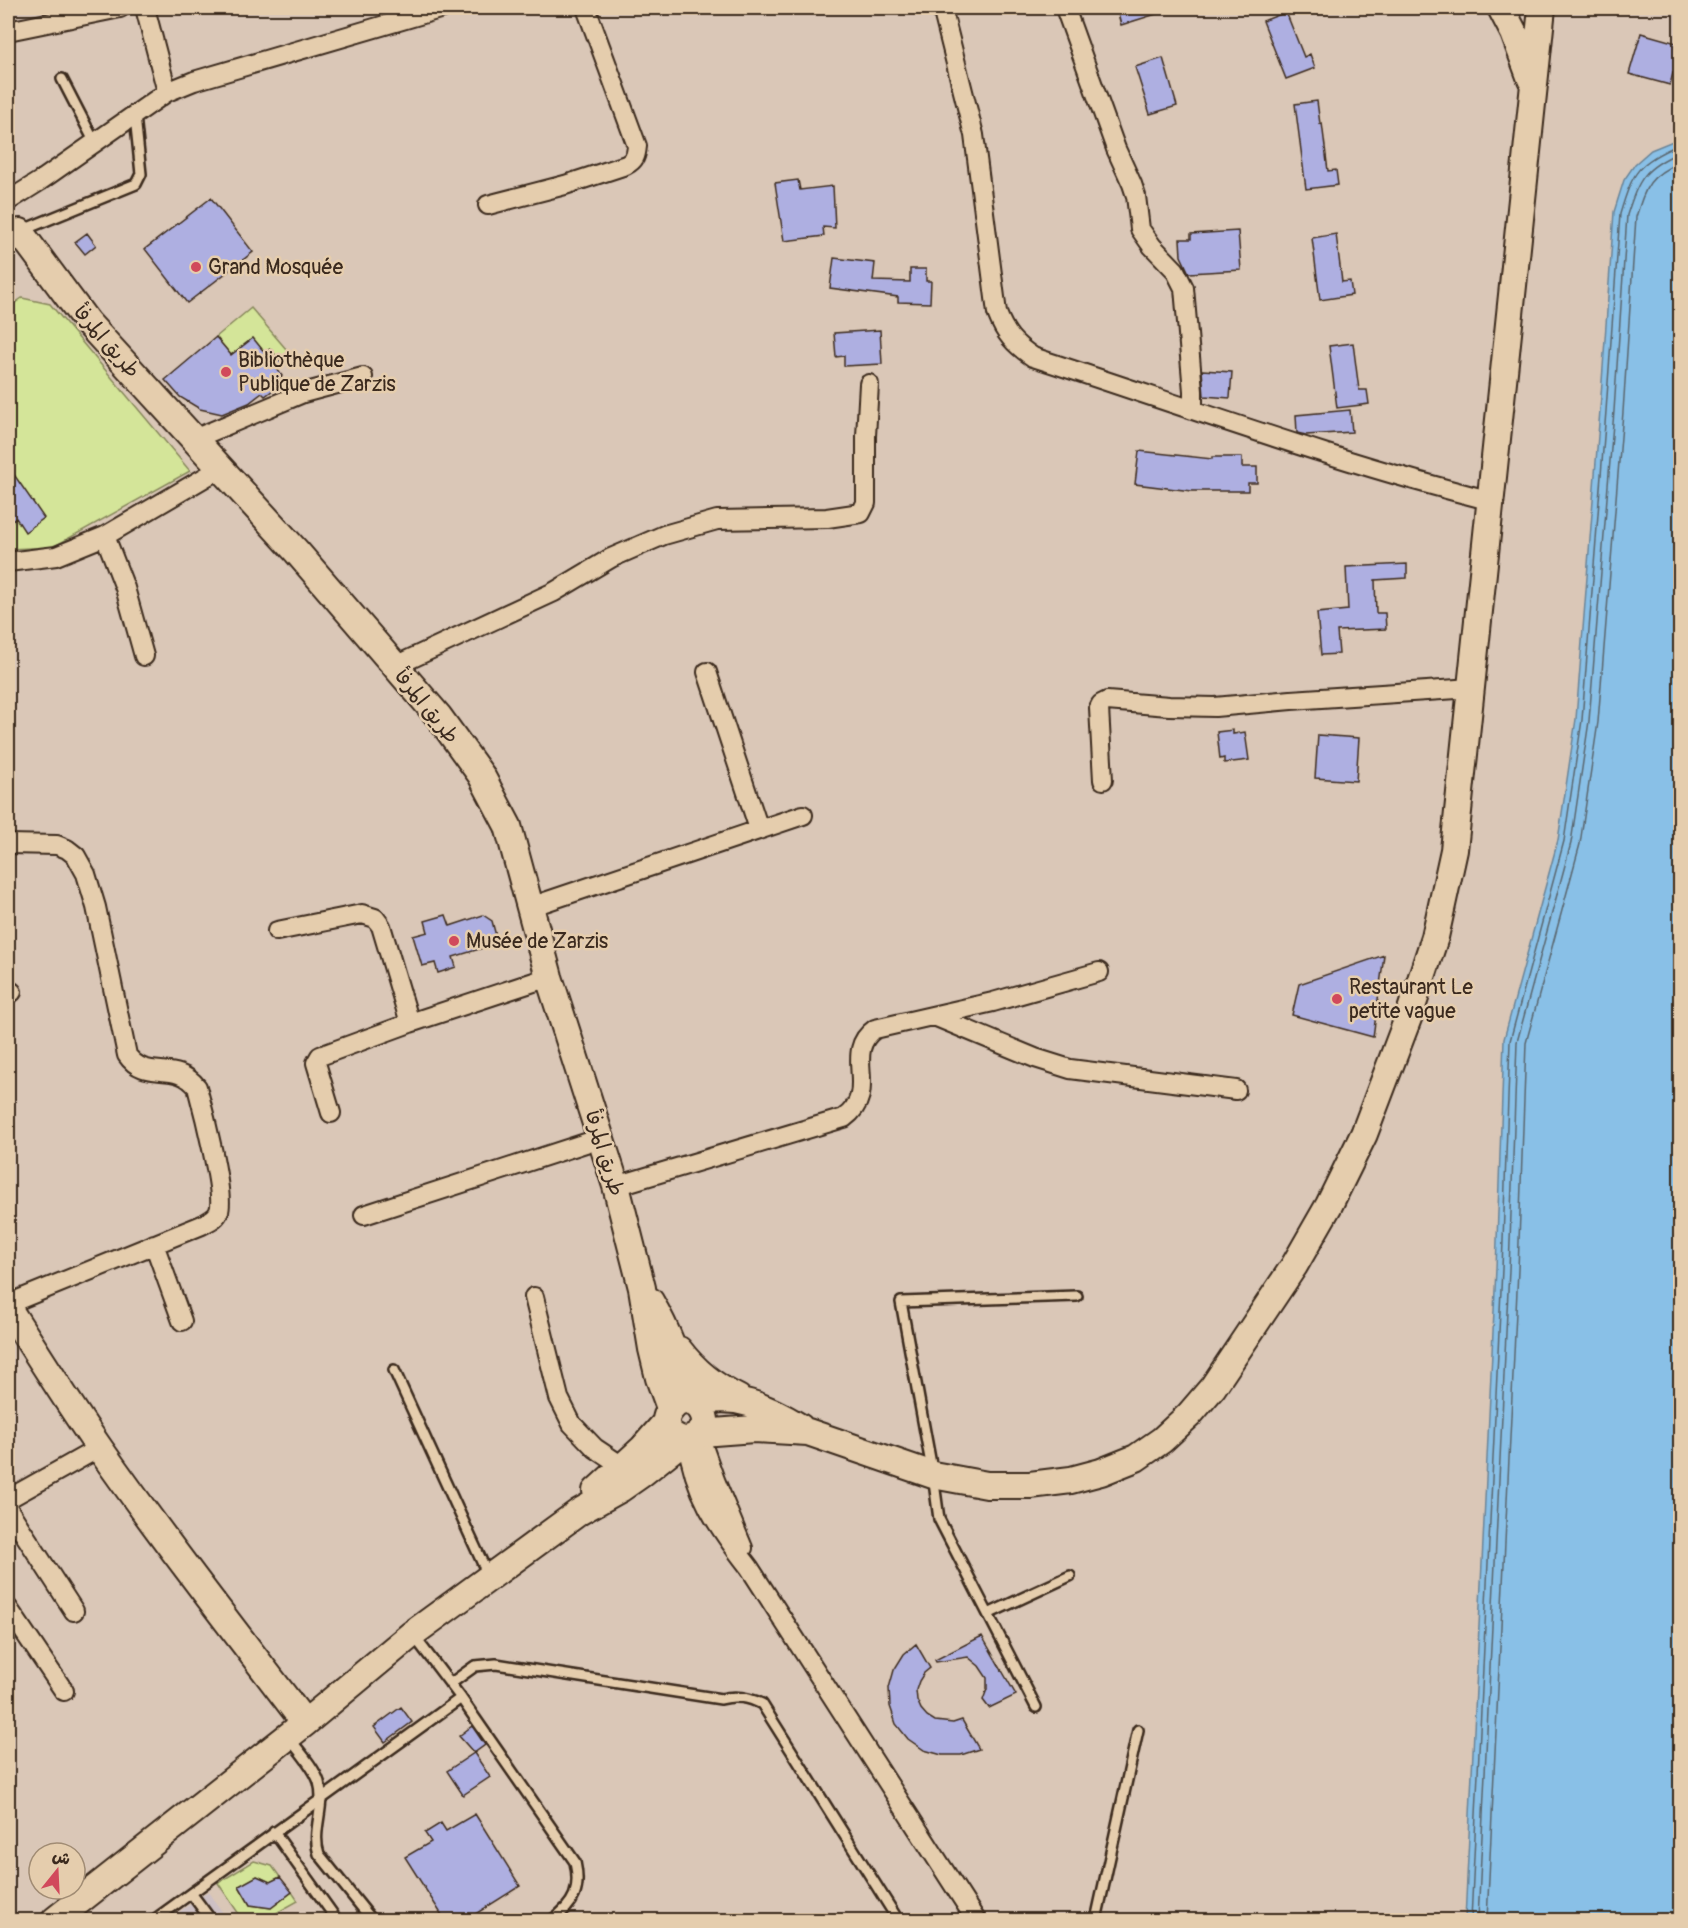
<svg xmlns="http://www.w3.org/2000/svg" width="1688" height="1928" viewBox="0 0 1688 1928" font-family="Pangolin,'Playpen Sans Arabic',sans-serif">
<style>
.built{fill:#cdc0c4}
.green{fill:#d4e599;stroke:#88885c;stroke-width:1.5}
.water{fill:#89c0e7;stroke:#6a8497;stroke-width:1.5}
.lines{fill:none;stroke-linecap:round;stroke-linejoin:round}
.shore{stroke:#5a666e;stroke-width:1.5}
.building{fill:#aeafe1;stroke:#3b2a1e;stroke-width:1.5}
.lane-casing{stroke:#3b2a1e;stroke-width:14}
.street-casing{stroke:#3b2a1e;stroke-width:22}
.secondary-casing{stroke:#3b2a1e;stroke-width:30}
.lane{stroke:#e5cdad;stroke-width:9}
.street{stroke:#e5cdad;stroke-width:18}
.secondary{stroke:#e5cdad;stroke-width:26}
.poi-dot{fill:#d1495b;stroke:#e5cdad;stroke-width:2}
.labels{text-anchor:middle;stroke-width:5;stroke-linejoin:round;paint-order:stroke}
.poi-label{font-size:21px;fill:#3b2a1e;stroke:#e5cdad;text-anchor:start}
.street-label{font-size:21px;fill:#3b2a1e;stroke:#e5cdad}
</style>
<rect width="100%" height="100%" fill="#dac7b7"/>
<filter id="ink" filterUnits="userSpaceOnUse"><feTurbulence type="fractalNoise" baseFrequency=".0167" numOctaves="2"/><feDisplacementMap in="SourceGraphic" scale="12" xChannelSelector="R" yChannelSelector="G"/><feConvolveMatrix kernelMatrix="1 2 1 2 8 2 1 2 1" color-interpolation-filters="sRGB"/></filter>
<g filter="url(#ink)">
<path class="built" d="M208 1892 228 1920H168Z"/>
<path class="green" d="M22 298 50 304 190 471 53 547 8 549V308Z
M251 308 292 356 283 364 270 349 265 353 253 338 231 355 216 337Z
M254 1861 272 1866 280 1877 270 1882 257 1876 239 1886 250 1905 271 1908 292 1892 298 1901 264 1920H243L218 1883Z"/>
<path class="water" d="M1680 138V1920H1465L1496 1269 1504 1039 1558 840 1576 719 1600 410 1614 212 1624 180 1635 164 1651 150Z"/>
<g class="lines">
<path class="shore" d="M1471 1920 1502 1269 1510 1041 1564 841 1582 720 1606 411 1620 214C1633 170 1638 163 1680 144
M1478 1920 1509 1270 1517 1042 1571 843 1589 721 1614 411 1627 215C1639 178 1644 168 1680 152
M1487 1920 1518 1270 1526 1043 1580 844 1598 722 1623 412 1636 217C1646 185 1649 176 1680 162"/>
</g>
<path class="building" d="M1127 8H1166V11L1121 25 1117 10Z
M1286 12 1304 57 1310 54 1315 68 1286 79 1263 21Z
M1641 33 1680 44V75L1673 73 1670 85 1629 74Z
M1163 58 1177 106 1150 114 1135 67Z
M1317 101 1320 124 1322 123 1328 171 1336 170 1338 185 1306 189 1295 104Z
M798 180 800 190 833 186 835 228 823 227 824 236 784 241 775 183Z
M211 198 253 252 187 303 145 249Z
M1238 231 1241 270 1189 273 1181 256 1180 239H1191V234Z
M87 233 96 245 85 254 75 242Z
M1336 234 1342 282 1350 281 1352 295 1320 300 1312 238Z
M834 258 875 263 873 281 910 282V269H926V281H931L930 303 898 302V297L830 288Z
M880 330 882 364 844 366V356L836 357 834 333Z
M216 337 231 355 253 338 265 353 270 349 283 364 277 369 282 376 274 383 277 387 265 396 262 393 249 403 222 414 200 409 180 397 165 380Z
M1353 343 1359 390H1367L1369 404 1337 408 1329 346Z
M1202 370 1232 372 1230 398 1204 396Z
M1350 410 1352 432 1306 435 1297 433 1296 415Z
M1139 451 1212 459V457H1242V467H1257V483H1248V491H1192L1135 484Z
M8 466 44 518 25 532 16 518 8 524Z
M1407 564V578L1375 580 1376 613H1385L1386 629 1337 631 1339 654 1321 655 1317 613 1348 610 1346 567Z
M1233 730V734L1245 732 1249 760 1224 763V758L1220 759 1217 732Z
M1318 735 1359 738 1356 781 1315 778Z
M446 915 450 926 483 915 492 921 496 936 493 945 453 957 456 967 438 973 435 963 422 966 413 936 428 932 425 921Z
M1384 955 1373 1037 1292 1015 1299 984Z
M982 1636 1016 1695 989 1708 983 1700 987 1689V1678L979 1666 968 1657 936 1662 935 1660Z
M916 1644 930 1668 924 1673 919 1681 916 1690 917 1700 921 1709 927 1716 935 1721 953 1723 962 1720 979 1749 961 1755H942L924 1750 908 1739 896 1724 890 1706 889 1688 894 1670 904 1654Z
M401 1707 412 1722 385 1742 374 1727Z
M472 1726 485 1745 474 1753 459 1736Z
M474 1753 490 1777 463 1795 447 1771Z
M475 1814 520 1886 466 1920H445L405 1857 431 1842 425 1833 441 1823 446 1831Z
M257 1876 270 1882 280 1877 292 1892 271 1908 250 1905 239 1886Z"/>
<g class="lines">
<g class="lane-casing">
<path id="lane" d="M62 79 95 143
M23 230 136 184 141 174 135 116
M394 1370 488 1575
M988 1614 1070 1576
M414 1636 461 1698 575 1862C581 1889 575 1904 552 1920
M450 1684 475 1666 496 1664 721 1699C736 1695 748 1697 762 1704L898 1920
M1036 1707 939 1519 933 1475 901 1302 1077 1296
M289 1738C299 1751 314 1767 319 1782 326 1806 311 1831 319 1854L372 1920
M274 1832 337 1920
M191 1893 211 1920
M154 1920 461 1698
M1096 1920 1138 1730"/>
</g>
<g class="street-casing">
<path id="street" d="M145 8 167 92
M942 8 974 135 997 313C1005 334 1014 344 1033 357 1185 406 1336 462 1492 501
M1065 8 1116 149 1132 184 1136 196 1140 229 1152 246 1175 270 1184 288 1193 391V409
M8 31 120 8
M8 201 40 181 167 92 194 81 443 8
M488 205 565 185 626 165C635 160 636 156 637 146L586 8
M194 439 303 393 363 377
M105 536 125 588 144 656
M8 562 56 556 105 536 221 468
M395 666 554 592 611 558 664 535 717 520 827 518 861 513 866 503V436L869 384
M707 672 759 829
M1103 780 1099 708 1101 704 1107 701 1169 706 1215 707 1291 700 1472 688
M8 844 57 845 67 849 76 856 86 874 96 907 127 1055C146 1083 175 1059 197 1087 203 1109 225 1194 219 1211 216 1219 209 1221 202 1225L8 1304
M530 907 803 815
M277 931 362 914 375 918 381 926 410 1023
M8 992H12
M934 1016 1035 1058 1070 1069 1236 1090
M331 1113 316 1063 320 1056 410 1023 549 977
M616 1186 844 1118C881 1091 841 1053 875 1029L993 1002 1099 972
M364 1215 601 1138
M154 1244 182 1321
M534 1297 559 1398 572 1424 595 1448 622 1466
M699 1435 715 1480 743 1548
M687 1440C694 1493 717 1526 749 1567L976 1920
M8 1499 99 1448
M8 1509 74 1611
M8 1608 64 1691"/>
</g>
<g class="secondary-casing">
<path id="secondary" d="M1501 8 1514 33 1531 79
M8 239 20 232 87 322 297 552 439 717 481 775 508 826 549 977 616 1186 642 1288 652 1349 659 1378 670 1408
M650 1301C669 1333 681 1366 690 1402
M8 1308C38 1355 68 1403 100 1449 166 1543 236 1633 305 1723
M679 1350C695 1371 715 1387 738 1398
M695 1404C733 1391 767 1407 800 1427
M701 1433 754 1429 808 1432 933 1475 987 1485H1030L1071 1480 1101 1472 1136 1458 1162 1440 1189 1415 1213 1387 1294 1266 1329 1205 1364 1134 1410 1013 1435 937 1454 850 1542 8
M596 1491 643 1448 666 1422
M55 1920 305 1723 412 1634 579 1512 620 1489 640 1475 684 1440C698 1440 711 1426 702 1411 684 1380 642 1429 684 1440"/>
</g>
<use href="#lane" class="lane"/>
<use href="#street" class="street"/>
<use href="#secondary" class="secondary"/>
</g>
</g>
<g class="poi-dot">
<circle cx="196" cy="267" r="6"/>
<circle cx="226" cy="372" r="6"/>
<circle cx="454" cy="941" r="6"/>
<circle cx="1337" cy="999" r="6"/>
</g>
<g class="labels">
<g class="poi-label">
<text x="208" y="274">Grand Mosquée</text>
<text x="238" y="367">Bibliothèque<tspan x="238" dy="24">Publique de Zarzis</tspan></text>
<text x="466" y="948">Musée de Zarzis</text>
<text x="1349" y="994">Restaurant Le<tspan x="1349" dy="24">petite vague</tspan></text>
</g>
<g class="street-label">
<text transform="translate(107 341) rotate(49)" y="7">طريق المرفأ</text>
<text transform="translate(427 706) rotate(51)" y="7">طريق المرفأ</text>
<text transform="translate(605 1153) rotate(73)" y="7">طريق المرفأ</text>
</g>
</g>
<rect width="1688" height="1928" fill="none" stroke="#e5cdad" stroke-width="30"/>
<rect x="15" y="15" width="1658" height="1898" fill="none" stroke="#3b2a1e" stroke-width="2" filter="url(#ink)"/>
<g transform="translate(57 1871) rotate(18)"><circle r="28" fill="#e5cdad" stroke="#a18c74" stroke-width="1.5"/>
<path d="M0-4.5L10 22L0 15L-10 22Z" fill="#d1495b"/>
<text y="-9" font-size="16" font-weight="bold" text-anchor="middle" fill="#3b2a1e">ش</text>
</g>
</svg>
